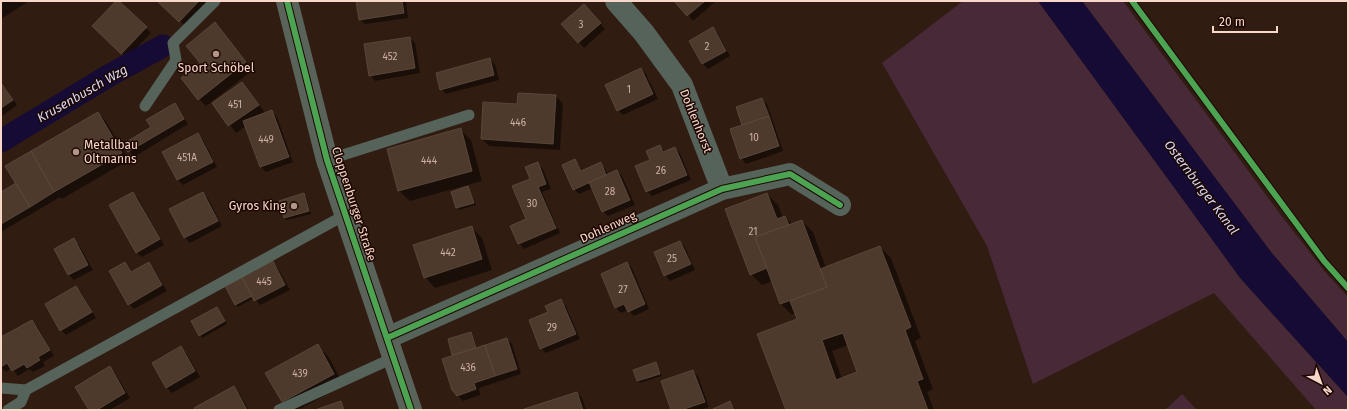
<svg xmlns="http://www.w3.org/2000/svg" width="1349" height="411" viewBox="0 0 1349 411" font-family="'Fira Sans',sans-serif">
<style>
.green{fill:#472937}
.water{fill:#150b34}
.shadow{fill:#0007;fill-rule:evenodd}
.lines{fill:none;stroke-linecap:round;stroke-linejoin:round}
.canal{stroke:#150b34;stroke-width:23}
.building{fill:#4d3a2c;stroke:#59473a;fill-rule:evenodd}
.service{stroke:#56635a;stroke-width:11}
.minor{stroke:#56635a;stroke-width:22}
.secondary{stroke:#596359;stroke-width:22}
.cycleway-casing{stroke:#1c0701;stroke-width:8}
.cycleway{stroke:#4ca352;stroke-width:6}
.poi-dot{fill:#b3968a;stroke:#1c0701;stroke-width:1.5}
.labels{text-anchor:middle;stroke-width:3;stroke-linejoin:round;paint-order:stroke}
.number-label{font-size:10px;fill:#ceb0a2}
.poi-label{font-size:12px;fill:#f9d8ca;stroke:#1c0701}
.street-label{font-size:12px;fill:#f9d8ca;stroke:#1c0701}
.water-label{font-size:13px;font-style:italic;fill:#d5d6f7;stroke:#1c0701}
</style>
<rect width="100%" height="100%" fill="#311c12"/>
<path class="green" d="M963 1H1038L1241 279 1348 397V410H1316L1214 293 1033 384 987 246 882 63Z
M1082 1H1123L1283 218 1326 273 1348 297V342L1271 252Z
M1182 394 1197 410H1165Z"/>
<path class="water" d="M1038 1H1082L1271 252 1348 342V397L1241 279Z"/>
<path class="shadow" d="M1 1H29L1 19Z
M118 1 151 33 127 58 94 26Z
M159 1H205L207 3 185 26Z
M357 1H406L408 18 365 24 360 19Z
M676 1H716L693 21Z
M589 10 605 29 584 48 563 24Z
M215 24 253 70 206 106 199 99 201 63Z
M713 29 718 34 730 56 708 69 703 64 690 41Z
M410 38 415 43 420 73 375 81 370 75Z
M489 59 495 64 499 80 446 94 441 89Z
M641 69 646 74 658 99 623 115 618 110Z
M1 83 17 105 1 117Z
M242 83 266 114 272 111 277 117 293 162 266 172 261 167 246 126 236 133 213 103Z
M556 96 563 104 560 150 489 146 482 139 518 105Z
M762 99 767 104 783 151 746 164 741 158 743 126Z
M175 105 188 124 134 157 129 151Z
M98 113 105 120 129 160 62 199 60 197 1 232V193L17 184Z
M460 129 471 140 482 181 410 201 399 191 388 149Z
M197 135 203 140 217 167 183 185 178 180 164 153Z
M660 146 665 151 675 148 680 153 691 180 652 196 647 191 651 160Z
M575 160 583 171 601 163 609 175 617 171 622 176 635 205 608 216 603 211 593 188 579 194 574 189Z
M537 163 543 169 551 189 542 192 557 227 520 242V244L558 228 560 233 524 249 519 243 527 220 531 179Z
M468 187 476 205 459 210 452 193Z
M133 193 138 198 164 245 142 257 136 252Z
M203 193 208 198 222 226 190 243 184 237Z
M767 194 778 205 783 218 785 217 793 225 802 221 813 232 826 268 880 247 891 258 921 338 915 341 933 389 927 392 934 410H787L798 320 795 313 792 315 781 304 773 281 762 285 751 274ZM848 345 858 373 842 379 832 351Z
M304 195 306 197 311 214 287 220 284 218 280 201Z
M471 227 482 238 492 270 435 288 425 277Z
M74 240 79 245 93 270 74 280 69 275 55 250Z
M680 242 685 247 695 270 670 281 665 275Z
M273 262 278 268 290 290 260 305 254 298 238 307 235 304Z
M125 263 133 273 149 264 154 269 167 291 134 309 129 304Z
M627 263 632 268 649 309 634 316 628 310 621 313 616 308 602 275Z
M76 287 81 292 96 318 66 335 61 330Z
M561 301 566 306 580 339 546 353 541 348 549 312Z
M217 308 227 324 202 338 200 335Z
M32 321 37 326 54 356 43 362 45 366 33 372 29 369 18 376 11 368 6 372 1 367V339Z
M471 333 477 348 507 339 512 344 521 374 479 388 480 395 463 401 458 396 453 356 449 340Z
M317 346 328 356 344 385 298 410H291L282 402Z
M180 348 186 353 200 377 172 393 167 388 153 364Z
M656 363 662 376 640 383 638 381Z
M110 368 115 373 130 398 110 410H90Z
M693 371 698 376 709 407 701 410H672Z
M234 388 239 393 249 410H196Z
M577 393 582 398 586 410H525Z
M340 402 346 410H318Z
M730 402 736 410H713Z"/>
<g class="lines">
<path class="canal" d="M1 141 110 75 163 46"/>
</g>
<path class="building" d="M116 1H119L147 27 121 54 92 26Z
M157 1H199L179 22Z
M356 1H402L404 13 359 20Z
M674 1H705L687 16Z
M584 4 601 23 578 43 561 24Z
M215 22 246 62 198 100 181 78 200 63 186 46Z
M713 27 726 51 702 64 689 41Z
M410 37 415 68 369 76 364 44Z
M490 58 494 75 440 90 436 73Z
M641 68 653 94 617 111 605 85Z
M242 82 259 105 228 126 212 103Z
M1 83 13 100 1 108Z
M518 93 556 95 553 144 481 139 483 102 517 104Z
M762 98 769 116 742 125 736 107Z
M175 103 184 119 128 152 123 144 151 127 146 120Z
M272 110 289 157 260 167 243 121Z
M98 112 122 153 54 192 31 151Z
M769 116 779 146 740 159 730 129Z
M461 128 472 171 398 191 387 149Z
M198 133 213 162 177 180 162 152Z
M660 145 663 152 675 147 687 175 646 192 635 166 650 160 646 151Z
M31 151 54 192 30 207 5 166Z
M575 159 581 171 601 162 606 175 573 190 562 165Z
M538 162 546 184 538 187 556 228 518 244 510 226 526 219 512 186 530 179 525 167Z
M617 170 630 200 602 212 589 182Z
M16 183 30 207 1 224V192Z
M468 186 474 203 456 208 451 192Z
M133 192 160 239 136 253 109 205Z
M203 192 218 221 184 238 169 209Z
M304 193 309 211 284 218 279 201Z
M767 193 777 219 785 216 789 225 755 237 767 268 750 275 725 209Z
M802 220 827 287 780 304 755 237Z
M472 226 482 259 424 278 413 245Z
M74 238 88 265 68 275 54 249Z
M680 241 691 264 664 276 654 252Z
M880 246 911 327 905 330 923 379 917 381 928 410H863L862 408 857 410H786L757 334 797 319 790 301 827 287 820 269ZM843 333 857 372 836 380 822 340Z
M273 261 285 285 254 301 242 277Z
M125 262 131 272 149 262 162 285 128 305 109 271Z
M627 262 645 304 628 312 624 304 615 308 601 274Z
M242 277 252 296 235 305 225 286Z
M76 286 92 312 60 331 45 304Z
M561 299 576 334 540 349 529 320 548 312 545 306Z
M217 307 225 321 199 336 191 321Z
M32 320 50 350 38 357 40 360 27 368 24 364 12 371 7 363 1 367V337Z
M471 332 476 348 452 355 448 339Z
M507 338 517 369 495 376 485 345Z
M318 344 334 374 282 402 265 373Z
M485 345 495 376 474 383 476 389 457 396 452 390 442 359Z
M181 346 195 371 166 388 152 363Z
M656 362 660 374 637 381 633 370Z
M110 366 125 393 97 410H89L75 387Z
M693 370 705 402 681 410H671L661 381Z
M234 386 247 410H195L194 408Z
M577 392 583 410H524V409Z
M341 401 344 410H315Z
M730 401 734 410H711Z"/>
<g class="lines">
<path class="service" d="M145 106 176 60 173 43 215 1
M327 160 469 115
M1 388 26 390 345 215
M8 410 21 402 26 390
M279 410 393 358"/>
<path class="minor" d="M616 1 644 33 682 85 722 189
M387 338 722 189 790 174 840 205"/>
<path class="secondary" d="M287 1 327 160 411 410"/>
<g class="cycleway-casing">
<path id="cycleway" d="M287 1 327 160 411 410
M1132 1 1324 261 1348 288
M387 338 722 189 790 174 840 205"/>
</g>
<use href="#cycleway" class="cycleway"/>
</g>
<g class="poi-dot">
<circle cx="216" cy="54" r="4"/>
<circle cx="76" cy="152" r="4"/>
<circle cx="294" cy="206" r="4"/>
</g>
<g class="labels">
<g class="number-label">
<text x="581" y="28">3</text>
<text x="707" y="50">2</text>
<text x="390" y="60">452</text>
<text x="629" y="93">1</text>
<text x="235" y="108">451</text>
<text x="518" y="126">446</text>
<text x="754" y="141">10</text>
<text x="266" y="143">449</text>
<text x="187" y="161">451A</text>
<text x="429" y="164">444</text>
<text x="661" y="174">26</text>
<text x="610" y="195">28</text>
<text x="532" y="207">30</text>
<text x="753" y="235">21</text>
<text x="448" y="256">442</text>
<text x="672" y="262">25</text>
<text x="264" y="285">445</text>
<text x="623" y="293">27</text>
<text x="552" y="331">29</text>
<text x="468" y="371">436</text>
<text x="300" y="377">439</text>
</g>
<g class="poi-label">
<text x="216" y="72">Sport Schöbel</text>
<text x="84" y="149" text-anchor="start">Metallbau<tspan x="84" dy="14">Oltmanns</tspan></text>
<text x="286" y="210" text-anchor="end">Gyros King</text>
</g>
<g class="street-label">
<text transform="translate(696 121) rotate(68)" y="4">Dohlenhorst</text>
<text transform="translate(354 204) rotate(72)" y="4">Cloppenburger Straße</text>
<text transform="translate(608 227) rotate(-24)" y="4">Dohlenweg</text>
</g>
<g class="water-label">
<text transform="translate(82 93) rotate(-30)" y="5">Krusenbusch Wzg</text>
<text transform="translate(1202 187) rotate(53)" y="5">Osternburger Kanal</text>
</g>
</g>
<rect width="1349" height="411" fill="none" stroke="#f9d8ca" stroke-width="4"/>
<g transform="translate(1321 383) rotate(139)" stroke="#1c0701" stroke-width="3" paint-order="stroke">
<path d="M0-3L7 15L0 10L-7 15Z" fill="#f9d8ca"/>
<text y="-6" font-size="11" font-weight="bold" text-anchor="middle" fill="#f9d8ca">N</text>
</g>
<path d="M1213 26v6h64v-6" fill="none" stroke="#f9d8ca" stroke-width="2"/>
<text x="1219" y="26" font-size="12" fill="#f9d8ca" stroke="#1c0701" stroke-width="3" paint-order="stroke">20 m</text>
</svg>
